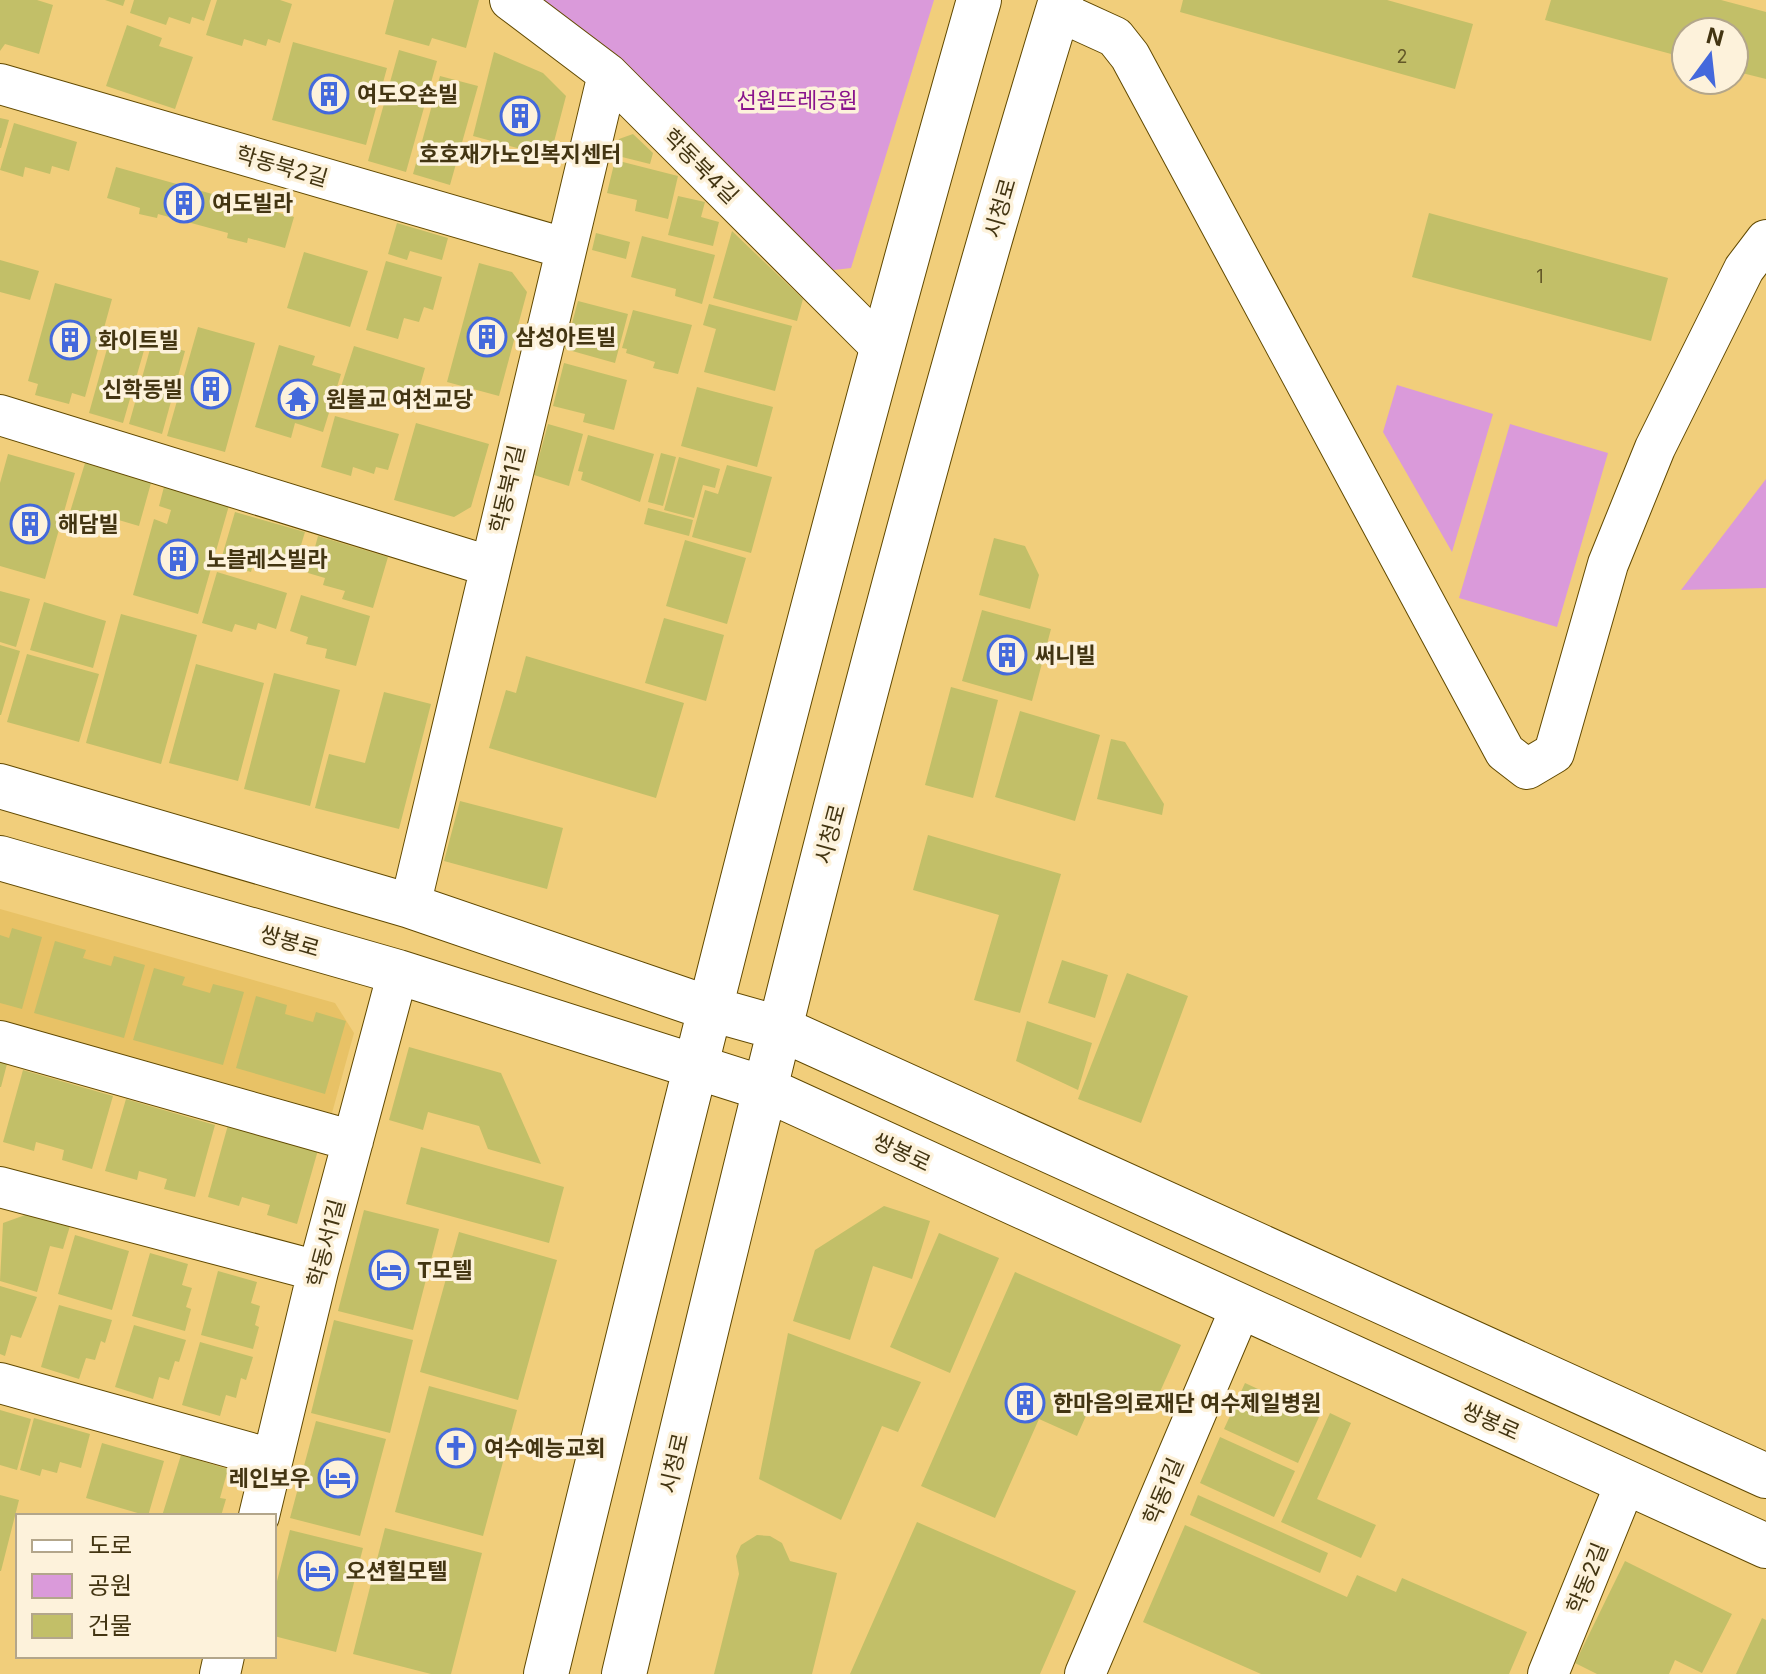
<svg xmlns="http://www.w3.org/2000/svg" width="1766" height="1674" viewBox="0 0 1766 1674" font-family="Inter,'Noto Sans KR',sans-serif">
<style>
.built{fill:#e8c266}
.green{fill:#da9ada}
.building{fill:#c2bf68}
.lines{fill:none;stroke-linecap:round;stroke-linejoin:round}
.street-casing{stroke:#614900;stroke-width:42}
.secondary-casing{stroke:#614900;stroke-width:46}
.street{stroke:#fff;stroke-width:40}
.secondary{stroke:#fff;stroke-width:44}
.labels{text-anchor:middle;stroke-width:7;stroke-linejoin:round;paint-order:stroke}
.number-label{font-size:18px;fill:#635828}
.poi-label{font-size:22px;font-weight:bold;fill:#433512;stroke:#fdf2db;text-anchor:start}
.park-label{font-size:22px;fill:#89148c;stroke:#fdf2db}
.street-label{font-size:22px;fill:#433512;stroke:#fdf2db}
</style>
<rect width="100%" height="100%" fill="#f1ce7b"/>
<path class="built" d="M0 909 335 1003 354 1033 332 1113 0 1021Z"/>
<path class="green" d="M534 0H934L851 268 834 270 815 264Z
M1397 385 1493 414 1452 552 1383 432Z
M1510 424 1608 453 1557 627 1459 598Z
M1766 479V588L1681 590Z"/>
<path class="building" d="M0 0H37L53 5 39 54 5 44 0 51Z
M105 0H125L123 6Z
M134 0H211L204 21 192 17 190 24 169 17 166 25 130 13Z
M217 0H280L292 4 280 43 268 39 266 46 244 39 242 46 206 35Z
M394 0H479L466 48 432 38 429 46 385 34Z
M1183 0H1387L1473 24 1455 89 1180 12Z
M1551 0H1721L1766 12V79L1734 71V32H1686V58L1545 20Z
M127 25 162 38 159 46 193 57 175 109 106 86Z
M293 42 387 68 366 145 272 120Z
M399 50 437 61 406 172 368 161Z
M494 52 543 73 566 96 550 157 473 136Z
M440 76 478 86 450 185 413 174Z
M0 118 9 120 1 148H0Z
M14 123 77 142 69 171 52 166 50 174 25 167 23 177 0 170Z
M633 134 653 153 650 164 614 155 619 139Z
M615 160 678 176 668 219 635 211 637 200 607 193Z
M116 167 294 217 285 248 248 238 247 243 227 238 228 233 158 214 157 218 139 214 140 208 107 198Z
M678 196 705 202 701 217 719 222 713 246 668 235Z
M1429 213 1668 278 1651 341 1412 277Z
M397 223 448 238 442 260 410 251 407 260 388 254Z
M732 231 803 299 797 321 713 298Z
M596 233 630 242 626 259 592 250Z
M642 236 715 255 702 304 675 296 676 289 631 277Z
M304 252 368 271 350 327 287 308Z
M0 260 39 271 30 300 0 292Z
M386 261 442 277 433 310 424 307 419 322 404 318 398 339 366 330Z
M479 263 512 272 527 292 499 396 447 382Z
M55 283 112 299 85 397 72 393 69 404 35 395 38 384 28 381Z
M578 301 628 314 615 363 565 349Z
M709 304 792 326 775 391 704 372 716 329 703 325Z
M633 310 692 325 678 374 653 368 655 362 626 353 627 349 622 348Z
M198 327 255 343 225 452 167 436Z
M112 331 147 340 123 423 89 413Z
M152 342 185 351 162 434 129 424Z
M279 345 315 356 312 365 341 374 323 432 295 423 291 438 255 427Z
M354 346 425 368 417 396 409 394 406 401 397 398 396 402 374 396 372 403 339 393Z
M564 363 627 380 614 430 583 422 585 414 553 406Z
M697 387 773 407 757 467 681 446Z
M335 416 399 434 388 470 376 467 374 474 353 467 351 476 321 467Z
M416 423 489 444 471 507 454 517 394 500Z
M548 424 583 434 569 486 534 475Z
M588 435 654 454 640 502 581 480 583 472 578 471Z
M661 453 676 457 663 506 648 502Z
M8 454 75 473 45 579 0 566V483Z
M679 457 720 469 715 488 703 485 694 518 664 510Z
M85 463 151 483 139 526 105 516 103 522 70 512Z
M727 465 772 477 751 553 692 537 705 490 718 494Z
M165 483 230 502 198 614 133 595 154 519 167 524 171 510 159 506Z
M648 508 693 520 689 536 644 524Z
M235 512 305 532 294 568 276 563 274 570 253 564 251 572 220 563Z
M318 536 388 557 373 608 342 599 345 591 323 585 325 578 308 573Z
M994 538 1025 546 1039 575 1030 609 979 595Z
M685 540 746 558 727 624 666 606Z
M217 572 287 593 276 629 258 623 256 630 235 624 232 632 202 623Z
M0 591 30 599 16 647 0 642Z
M301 595 370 616 356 666 325 658 327 649 306 644 308 637 290 631Z
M44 602 106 621 93 668 30 650Z
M982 610 1051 629 1032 701 962 681Z
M121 614 197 635 161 764 86 743Z
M664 618 724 635 706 701 645 683Z
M0 645 20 651 1 715H0Z
M27 654 99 674 79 742 7 722Z
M526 656 684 703 656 798 489 748 506 690 516 693Z
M196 664 264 683 238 781 169 763Z
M274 673 340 690 310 806 244 789Z
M951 687 998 700 973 798 925 785Z
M384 692 431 704 399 829 315 808 329 754 365 763Z
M1020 711 1100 735 1075 821 995 797Z
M1111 739 1125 742 1164 804 1162 815 1097 799Z
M460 801 563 828 547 889 444 861Z
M928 835 1061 874 1020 1013 974 1000 999 915 913 890Z
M12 928 42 937 22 1009 0 1003V935L9 938Z
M55 941 86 950 83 958 111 966 114 956 145 965 124 1038 34 1013Z
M1062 960 1108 975 1095 1018 1048 1003Z
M154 968 185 977 182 985 210 993 213 984 244 992 223 1065 133 1040Z
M1127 973 1188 996 1141 1123 1078 1099Z
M256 996 287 1005 285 1014 313 1022 316 1012 346 1021 325 1094 236 1068Z
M1027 1021 1092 1043 1078 1090 1016 1061Z
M409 1047 501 1073 541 1164 488 1149 479 1126 428 1112 423 1130 389 1120Z
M0 1062 7 1064 1 1087H0Z
M23 1070 113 1096 92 1169 62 1160 64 1150 36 1142 34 1151 3 1142Z
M126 1099 215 1125 195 1197 164 1189 167 1179 139 1171 137 1180 105 1171Z
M228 1125 318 1150 297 1224 267 1215 270 1205 242 1197 239 1206 208 1197Z
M421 1147 564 1187 549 1243 406 1204Z
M884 1206 930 1221 912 1279 873 1266 850 1340 793 1321 815 1250Z
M364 1210 439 1229 413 1330 338 1311Z
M28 1214 70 1226 63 1249 50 1246 37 1292 0 1281 3 1223Z
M459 1232 557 1260 518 1400 420 1372Z
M939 1233 999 1258 950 1373 890 1347Z
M75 1235 129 1251 112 1310 58 1294Z
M150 1253 188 1264 182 1285 192 1288 186 1307 191 1309 185 1331 132 1316Z
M218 1271 257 1282 251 1303 260 1306 255 1325 259 1327 253 1349 201 1335Z
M1015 1272 1181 1345 1150 1414 1097 1391 1077 1436 1039 1419 995 1518 921 1486Z
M0 1286 37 1297 21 1338 11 1335 5 1356 0 1354Z
M59 1305 112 1320 105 1343 101 1341 95 1360 86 1358 79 1379 41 1367Z
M334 1320 413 1340 390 1433 311 1413Z
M134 1325 186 1340 179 1362 175 1361 169 1380 159 1377 153 1399 115 1387Z
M788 1333 921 1382 898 1432 882 1426 841 1520 759 1479Z
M200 1342 253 1357 246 1380 241 1378 236 1398 226 1395 220 1416 182 1405Z
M1245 1383 1319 1417 1298 1463 1224 1429Z
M429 1386 517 1410 483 1536 395 1512Z
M0 1410 31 1419 17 1470 0 1465Z
M1330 1413 1351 1423 1317 1499 1376 1525 1361 1558 1281 1522Z
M34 1418 90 1434 81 1468 60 1462 57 1473 42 1469 40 1476 20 1470Z
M316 1421 386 1439 360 1536 290 1518Z
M1220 1437 1295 1471 1274 1517 1200 1483Z
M102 1443 164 1461 148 1516 86 1498Z
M181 1455 228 1469 220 1498 226 1499 221 1516H162Z
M0 1495 19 1500 1 1571H0Z
M1198 1495 1328 1553 1320 1573 1190 1515Z
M917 1522 1076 1591 1040 1674H850Z
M1185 1525 1347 1597 1357 1575 1396 1592 1402 1578 1527 1632 1509 1674H1261L1143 1622Z
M385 1528 482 1553 451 1674H431L353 1654Z
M290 1530 363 1548 336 1652 274 1636V1593Z
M757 1535 770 1536 782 1543 790 1561 837 1573 812 1674H714L739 1574 736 1556 741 1545Z
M1625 1561 1732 1614 1702 1673 1675 1660 1669 1674H1597L1575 1663Z
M1762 1618 1766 1620V1674H1736Z"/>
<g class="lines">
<g class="street-casing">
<path id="street" d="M510 0 608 74 880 346
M1058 11 1115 37 1130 56 1505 752 1527 769 1554 753 1608 564 1655 448 1744 269 1766 240
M0 84 564 248
M0 415 489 566
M410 906 608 74
M0 1041 353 1141
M0 1187 318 1271
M0 1383 272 1459
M259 1516 318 1271 398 972
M220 1674 224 1656
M1085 1674 1241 1307
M1548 1674 1626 1482"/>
</g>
<g class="secondary-casing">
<path id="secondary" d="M0 786 410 906 711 1009 779 1028 1766 1476
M0 858 398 972 763 1088 1766 1546
M546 1674C682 1114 821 554 979 0
M624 1674C757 1113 892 552 1061 0"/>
</g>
<use href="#street" class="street"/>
<use href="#secondary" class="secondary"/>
</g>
<defs>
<g id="building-ring" transform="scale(2)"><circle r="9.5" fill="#fdf2db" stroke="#4469dc" stroke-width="1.5"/><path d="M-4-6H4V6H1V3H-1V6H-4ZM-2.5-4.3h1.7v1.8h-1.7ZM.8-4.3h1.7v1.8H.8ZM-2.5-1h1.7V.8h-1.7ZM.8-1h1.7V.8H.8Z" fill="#4469dc"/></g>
<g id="temple-ring" transform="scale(2)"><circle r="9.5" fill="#fdf2db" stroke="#4469dc" stroke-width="1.5"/><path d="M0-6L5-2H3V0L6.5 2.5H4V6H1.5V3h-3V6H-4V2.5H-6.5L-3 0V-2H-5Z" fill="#4469dc"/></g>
<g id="hotel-ring" transform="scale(2)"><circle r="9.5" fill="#fdf2db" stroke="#4469dc" stroke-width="1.5"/><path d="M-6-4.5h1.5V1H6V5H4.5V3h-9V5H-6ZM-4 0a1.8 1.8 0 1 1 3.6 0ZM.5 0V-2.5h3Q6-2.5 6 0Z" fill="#4469dc"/></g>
<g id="church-ring" transform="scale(2)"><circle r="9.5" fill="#fdf2db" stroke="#4469dc" stroke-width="1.5"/><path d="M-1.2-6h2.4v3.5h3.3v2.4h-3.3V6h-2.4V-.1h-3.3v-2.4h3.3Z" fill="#4469dc"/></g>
</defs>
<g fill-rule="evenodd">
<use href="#building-ring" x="329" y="94"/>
<use href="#building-ring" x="520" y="116"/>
<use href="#building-ring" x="184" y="203"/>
<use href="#building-ring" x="487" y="337"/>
<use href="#building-ring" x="70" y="340"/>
<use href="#building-ring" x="211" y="389"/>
<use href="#temple-ring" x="298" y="399"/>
<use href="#building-ring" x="30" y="524"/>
<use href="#building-ring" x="178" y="559"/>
<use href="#building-ring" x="1007" y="655"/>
<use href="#hotel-ring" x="389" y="1270"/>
<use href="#building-ring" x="1025" y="1403"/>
<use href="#church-ring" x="456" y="1448"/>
<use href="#hotel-ring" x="338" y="1478"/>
<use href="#hotel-ring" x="318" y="1571"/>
</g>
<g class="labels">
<g class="number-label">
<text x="1402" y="63">2</text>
<text x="1540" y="283">1</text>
</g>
<g class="poi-label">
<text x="357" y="102">여도오숀빌</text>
<text x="520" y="162" text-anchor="middle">호호재가노인복지센터</text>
<text x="212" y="211">여도빌라</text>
<text x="515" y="345">삼성아트빌</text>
<text x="98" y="348">화이트빌</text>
<text x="183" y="397" text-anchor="end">신학동빌</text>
<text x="326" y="407">원불교 여천교당</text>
<text x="58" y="532">해담빌</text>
<text x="206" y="567">노블레스빌라</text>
<text x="1035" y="663">써니빌</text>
<text x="417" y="1278">T모텔</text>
<text x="1053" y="1411">한마음의료재단 여수제일병원</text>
<text x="484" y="1456">여수예능교회</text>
<text x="310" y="1486" text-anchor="end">레인보우</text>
<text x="346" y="1579">오션힐모텔</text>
</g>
<g class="park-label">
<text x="797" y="108">선원뜨레공원</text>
</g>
<g class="street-label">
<text transform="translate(282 166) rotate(16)" y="8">학동북2길</text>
<text transform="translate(701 166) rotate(45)" y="8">학동북4길</text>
<text transform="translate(1000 208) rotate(-74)" y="8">시청로</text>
<text transform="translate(507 489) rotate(-77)" y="8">학동북1길</text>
<text transform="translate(830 834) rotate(-75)" y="8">시청로</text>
<text transform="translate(290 941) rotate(16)" y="8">쌍봉로</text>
<text transform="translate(902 1152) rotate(25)" y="8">쌍봉로</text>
<text transform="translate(326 1243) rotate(-75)" y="8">학동서1길</text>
<text transform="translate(1491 1421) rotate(24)" y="8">쌍봉로</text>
<text transform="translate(674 1463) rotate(-77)" y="8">시청로</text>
<text transform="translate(1163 1491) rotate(-67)" y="8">학동1길</text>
<text transform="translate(1587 1578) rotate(-68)" y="8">학동2길</text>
</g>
</g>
<rect x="16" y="1514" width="260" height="144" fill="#fdf2db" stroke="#b3a68b" stroke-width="2"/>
<rect x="32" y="1540" width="40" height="12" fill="#ffffff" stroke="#b3a68b" stroke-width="2"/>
<text x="88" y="1554" font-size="24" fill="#433512">도로</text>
<rect x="32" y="1574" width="40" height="24" fill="#da9ada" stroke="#b3a68b" stroke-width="2"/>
<text x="88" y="1594" font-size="24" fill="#433512">공원</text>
<rect x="32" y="1614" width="40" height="24" fill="#c2bf68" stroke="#b3a68b" stroke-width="2"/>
<text x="88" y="1634" font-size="24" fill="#433512">건물</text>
<g transform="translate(1710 56) rotate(15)"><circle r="38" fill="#fdf2db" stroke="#b3a68b" stroke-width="2"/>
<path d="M0-6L14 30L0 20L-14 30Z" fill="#4469dc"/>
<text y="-12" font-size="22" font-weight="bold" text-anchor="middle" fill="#433512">N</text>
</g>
</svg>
